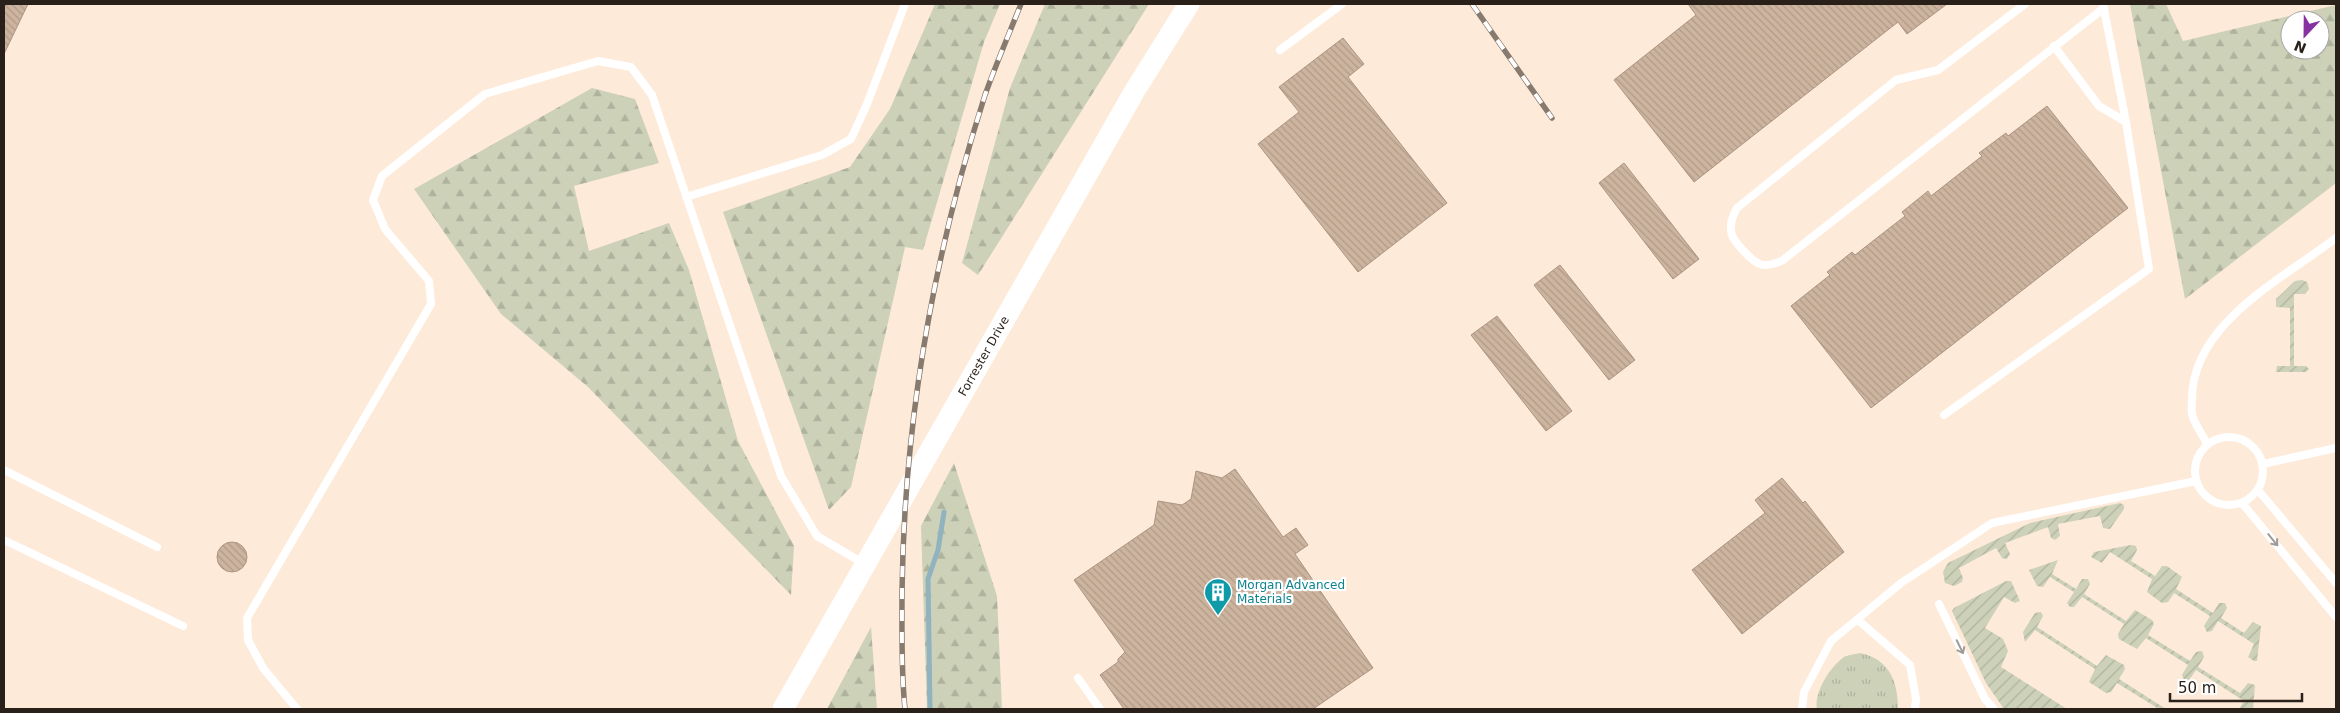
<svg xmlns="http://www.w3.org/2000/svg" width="2340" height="713" viewBox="0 0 2340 713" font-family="'DejaVu Sans',sans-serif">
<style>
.grass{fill:url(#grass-tufts)}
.forest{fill:url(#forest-firs);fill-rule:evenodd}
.garden{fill:url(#garden-furrows)}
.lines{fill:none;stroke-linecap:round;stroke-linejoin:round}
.stream{stroke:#91b3bf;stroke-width:5}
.building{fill:url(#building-back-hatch);stroke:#ab9482}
.lane{stroke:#fff;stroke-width:8}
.secondary{stroke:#fff;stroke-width:21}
.rail-casing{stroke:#877a6e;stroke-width:5.5}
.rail{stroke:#fff;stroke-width:4;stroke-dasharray:11;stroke-linecap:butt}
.oneway{stroke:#9f9b98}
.labels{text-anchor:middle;stroke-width:4.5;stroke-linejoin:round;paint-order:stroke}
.street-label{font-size:12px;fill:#292119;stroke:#fff}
.culture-label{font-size:12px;fill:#0d838f;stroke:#fff;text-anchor:start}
</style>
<defs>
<pattern id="grass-tufts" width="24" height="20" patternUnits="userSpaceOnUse" patternTransform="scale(1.25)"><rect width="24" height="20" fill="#ccd1b8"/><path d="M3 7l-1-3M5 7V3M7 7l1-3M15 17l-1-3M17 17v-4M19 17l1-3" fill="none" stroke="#afb39e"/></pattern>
<pattern id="forest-firs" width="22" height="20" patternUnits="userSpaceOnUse" patternTransform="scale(1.25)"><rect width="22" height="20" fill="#ccd1b8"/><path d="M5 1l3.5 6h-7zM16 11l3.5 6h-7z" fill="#afb39e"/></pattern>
<pattern id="garden-furrows" width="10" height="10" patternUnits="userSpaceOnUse" patternTransform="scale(1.25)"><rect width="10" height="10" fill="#ccd1b8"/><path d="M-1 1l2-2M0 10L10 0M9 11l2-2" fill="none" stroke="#afb39e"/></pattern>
<pattern id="building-back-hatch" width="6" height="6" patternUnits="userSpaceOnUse" patternTransform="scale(1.25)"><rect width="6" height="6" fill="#cdb49f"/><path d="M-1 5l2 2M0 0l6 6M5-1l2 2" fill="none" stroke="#b09a88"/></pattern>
</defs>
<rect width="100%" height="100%" fill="#feead9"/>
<path class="grass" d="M1860 653C1889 659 1898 681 1898 709H1817C1814 692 1830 667 1844 657 1848 655 1855 654 1860 653Z"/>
<path class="forest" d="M935 4H1000L984 42 923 250 905 247 851 487 829 510 723 212 850 167 890 109Z
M1045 4H1149L978 275 962 263 1010 88Z
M2130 4H2166L2183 41 2336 5V183L2185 299ZM2290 20H2320V50H2290Z
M592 88 635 99 659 163 574 186 589 251 669 223 689 270 738 441 794 546 791 595 588 387 501 314 414 189Z
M954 463 997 596 1002 709H927L921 526Z
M871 627 877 709H827Z"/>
<path class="garden" d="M2302 280 2307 282 2309 289 2305 294H2294V366H2306L2309 369 2306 372H2276L2277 366H2290V308L2276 307V299L2295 281Z
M2120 503 2124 505V509L2110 529 2103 528 2100 516 2058 524 2060 536 2055 540 2051 538 2048 527 2005 543 2010 554 2007 559 2002 558 1996 548 1959 568 1963 578 1962 582 1954 586 1945 583 1943 572 1948 563 2030 523Z
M2131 545 2136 546 2137 550 2131 561 2155 576 2162 566H2167L2182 577 2176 589 2213 613 2219 603H2225L2227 608 2221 618 2244 633 2253 622 2261 626 2257 661H2254L2248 657 2254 644 2218 621 2212 631 2207 632 2204 626 2210 616 2174 593 2168 602 2162 603 2147 592 2152 579 2110 552 2102 563 2091 557 2094 552Z
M2058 560 2052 574 2076 589 2082 579H2088L2090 584 2084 594 2126 621 2135 610 2152 620 2154 624 2148 635 2190 661 2196 652 2202 651 2204 657 2198 667 2240 693 2248 683 2255 685 2253 709H2239L2244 701 2196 670 2189 680H2184L2182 675 2188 665 2146 638 2137 649 2119 639 2118 634 2124 624 2082 597 2074 607H2070L2067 603 2074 592 2050 577 2043 587 2037 586 2029 570Z
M2006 581H2011L2020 601 2015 603 2004 597 1985 628 2003 639 2008 651 2001 667 2067 709H2004L1986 683 1952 611 1954 608Z
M2041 612 2043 616 2037 627 2097 666 2106 655 2124 665 2125 669 2119 679 2166 709H2159L2117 683 2111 692 2106 693 2089 682 2095 669 2035 630 2025 642 2023 632 2035 613Z"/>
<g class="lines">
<path class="stream" d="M930 709 928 579 938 550 944 512"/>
</g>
<path class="building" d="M4 4H28L4 54Z
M1688 4H1947L1907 34 1898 22 1694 182 1614 80 1696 15Z
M1343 38 1364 64 1348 77 1447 203 1358 272 1258 144 1299 112 1279 87Z
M2047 106 2128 208 1871 408 1791 306 1830 275 1827 272 1852 252 1855 255 1905 216 1902 212 1928 191 1931 196 1982 156 1979 153 2006 133 2008 136Z
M1624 163 1699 259 1673 279 1599 183Z
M1560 265 1635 360 1609 380 1534 285Z
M1497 316 1572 411 1546 431 1471 335Z
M1235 469 1283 537 1296 528 1308 545 1295 554 1373 668 1313 709H1124L1100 675 1118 662V659L1125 652 1074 580 1154 525 1158 501 1182 505 1191 499 1196 471 1222 478Z
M1782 478 1803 503 1805 501 1844 552 1742 634 1692 570 1765 513 1755 500Z
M217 557a15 15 0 1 1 30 0a15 15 0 1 1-30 0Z"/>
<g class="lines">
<path class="lane" d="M2025 4 1938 70 1896 80 1737 208C1733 215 1730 222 1731 230 1731 237 1736 242 1740 247 1754 263 1762 271 1783 260L2104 8
M2054 46 2099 106 2126 122
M1280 50 1342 4
M686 197 822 155 851 139 867 104 905 4
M1944 415 2149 269 2126 122 2103 4
M2195 471a34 34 0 1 1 68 0a34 34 0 1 1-68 0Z
M2207 444C2203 435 2194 424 2192 414 2191 409 2192 403 2192 399 2192 323 2284 278 2336 238
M2263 464 2336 448
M4 470 157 547
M2258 490 2336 583
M2242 503 2336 617
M4 540 183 626
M1939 604 1985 699 1994 709
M1858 620 1910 665 1916 699 1915 709
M1078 678 1100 709
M297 709 263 668 248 640 247 618 431 304 429 281 385 229 373 200 382 176 485 94 598 61 631 67 652 95 781 476 817 536 863 563
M1802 709 1804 692 1831 641 1901 583 1992 523 2196 481"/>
<path class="secondary" id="s1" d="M783 709 1134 92 1189 4"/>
<g class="rail-casing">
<path id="rail" d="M1472 4 1552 118
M905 709C901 670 902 631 902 592 904 422 933 257 985 95 996 64 1009 34 1021 4"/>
</g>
<use href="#rail" class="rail"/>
</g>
<defs><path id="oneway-shaft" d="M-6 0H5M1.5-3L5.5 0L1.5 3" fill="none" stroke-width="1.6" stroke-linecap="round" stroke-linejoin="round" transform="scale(1.25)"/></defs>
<g class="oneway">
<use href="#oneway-shaft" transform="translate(2273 540) rotate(51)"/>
<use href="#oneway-shaft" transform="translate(1960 647) rotate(64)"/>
</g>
<defs>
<g id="building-pin" transform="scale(1.4375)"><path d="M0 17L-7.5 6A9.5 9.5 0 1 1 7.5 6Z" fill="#0f9aa8" stroke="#fff"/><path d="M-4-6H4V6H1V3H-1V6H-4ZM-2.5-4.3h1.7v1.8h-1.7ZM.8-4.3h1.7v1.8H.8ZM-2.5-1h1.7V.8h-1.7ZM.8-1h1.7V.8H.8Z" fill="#fff"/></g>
</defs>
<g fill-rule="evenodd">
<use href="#building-pin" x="1218" y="592"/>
</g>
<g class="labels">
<g class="street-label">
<text dy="4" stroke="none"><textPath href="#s1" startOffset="406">Forrester Drive</textPath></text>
</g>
<g class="culture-label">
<text x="1237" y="589">Morgan Advanced<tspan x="1237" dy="14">Materials</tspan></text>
</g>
</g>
<rect width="2340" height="713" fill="none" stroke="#292119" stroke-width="10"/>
<g transform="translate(2305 35) rotate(202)"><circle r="24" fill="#ffffff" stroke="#a9a6a3"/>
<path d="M0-4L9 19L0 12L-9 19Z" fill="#8732a0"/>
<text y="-8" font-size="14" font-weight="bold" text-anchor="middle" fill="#292119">N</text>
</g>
<path d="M2170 693v8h132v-8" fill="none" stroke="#292119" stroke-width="2.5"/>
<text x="2178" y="693" font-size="15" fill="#292119" stroke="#ffffff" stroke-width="4" paint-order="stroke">50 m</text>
</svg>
